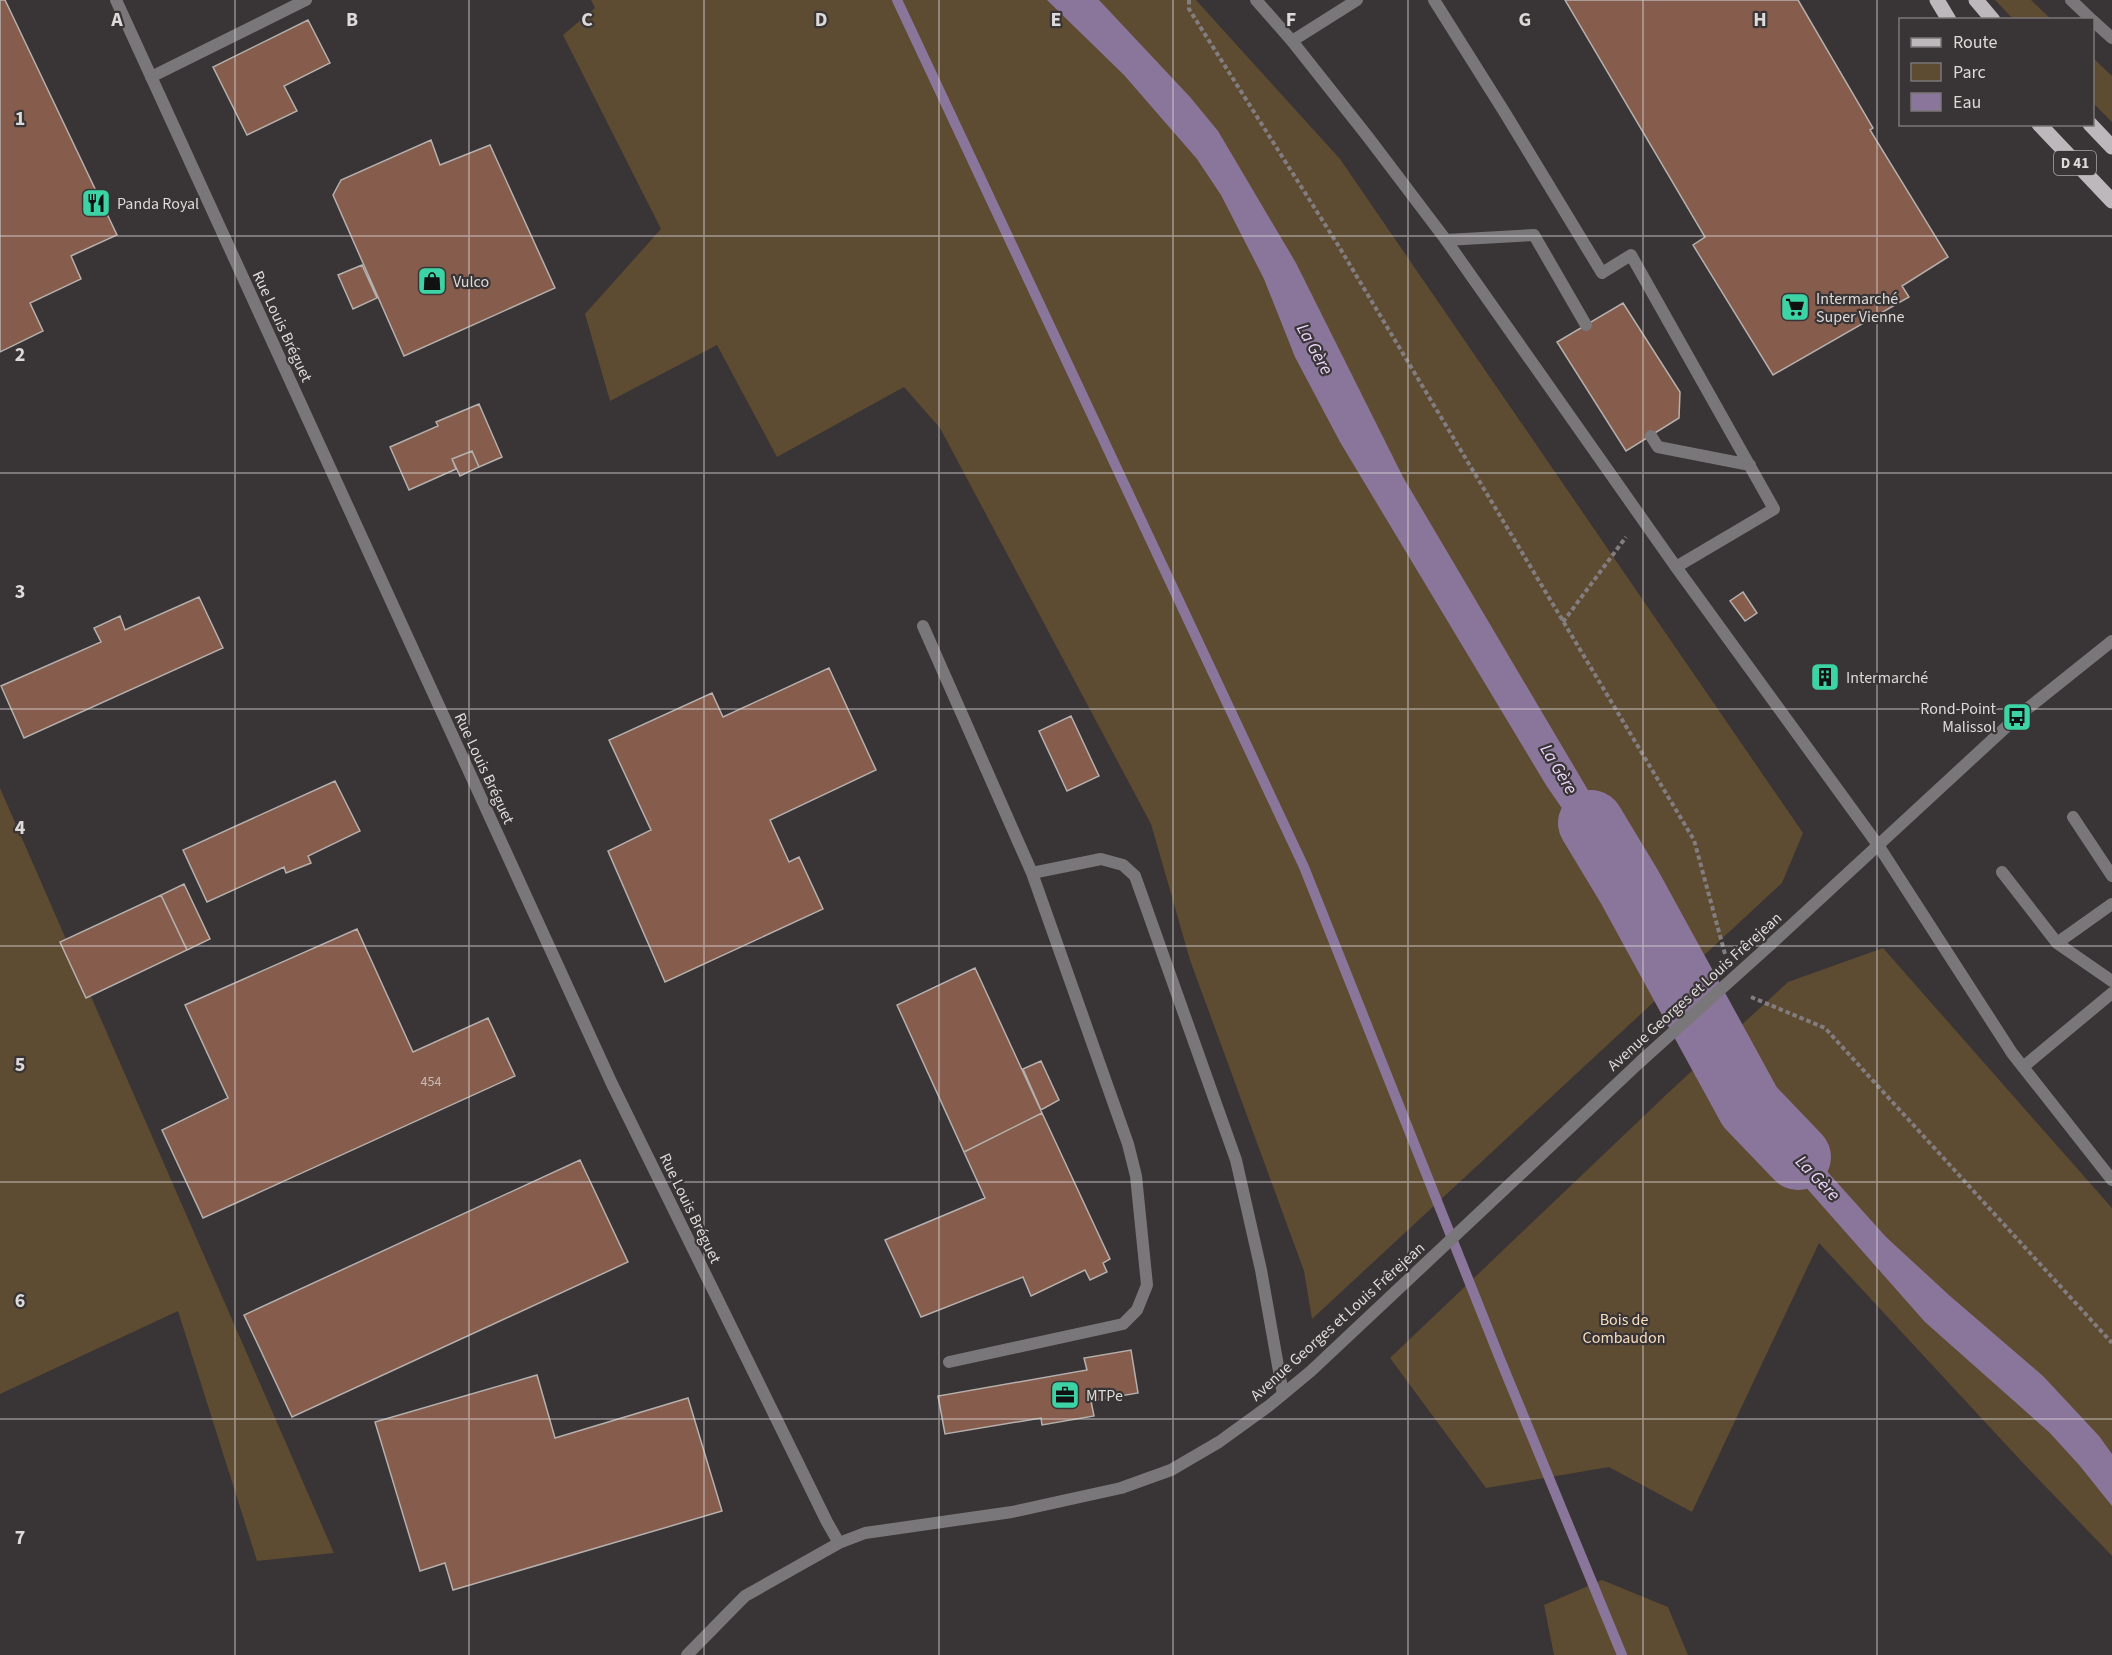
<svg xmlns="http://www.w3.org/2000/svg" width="2112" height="1655" viewBox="0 0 2112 1655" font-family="'Source Sans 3',sans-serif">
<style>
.green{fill:#5d4b32}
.water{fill:#8b769b}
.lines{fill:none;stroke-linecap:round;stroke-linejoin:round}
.stream{stroke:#8b769b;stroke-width:10}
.river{stroke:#8b769b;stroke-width:66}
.building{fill:#865d4c;stroke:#b5b0ae;stroke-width:1.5}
.path{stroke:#827e7f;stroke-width:4;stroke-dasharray:4.5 3;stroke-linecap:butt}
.lane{stroke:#797779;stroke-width:12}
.street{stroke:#797779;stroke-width:12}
.primary{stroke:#bcb8bb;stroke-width:15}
.street-bridge{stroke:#797779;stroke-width:12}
.grid{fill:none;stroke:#dddada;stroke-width:1.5;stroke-opacity:0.55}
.labels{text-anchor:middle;stroke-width:4.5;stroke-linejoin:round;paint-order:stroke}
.number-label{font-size:14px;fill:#c7bbb6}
.shield{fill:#393435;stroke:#aca8a8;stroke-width:1.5}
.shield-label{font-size:15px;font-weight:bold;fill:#dddada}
.poi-label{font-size:16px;fill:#dddada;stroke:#393435;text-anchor:start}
.street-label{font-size:16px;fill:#dddada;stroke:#393435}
.park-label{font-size:16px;fill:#f8debc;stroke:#393435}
.water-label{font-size:18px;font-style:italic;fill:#ecd7fc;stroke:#393435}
.grid-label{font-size:20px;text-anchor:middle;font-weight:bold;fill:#dddada;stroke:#393435;stroke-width:4.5;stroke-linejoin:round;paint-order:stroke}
</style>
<rect width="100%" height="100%" fill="#393435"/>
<path class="green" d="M591 0H1196L1340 159 1803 833 1782 883 1312 1319 1304 1271 1190 960 1151 824 940 428 904 387 777 457 717 345 610 401 585 314 661 229 563 35 595 8Z
M1995 0H2031L2051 19H2013Z
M2093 58 2112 76V122L2093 103Z
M0 788 334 1553 257 1561 178 1311 0 1394Z
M1883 948 2112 1208V1556L2023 1463 1819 1243 1692 1512 1609 1467 1486 1488 1390 1358 1668 1093 1788 982Z
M1602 1580 1668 1607 1688 1655H1554L1544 1605Z"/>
<path class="water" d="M1047 0H1099L1190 97 1218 131 1296 263 1403 477 1608 824 1647 893 1631 909 1546 785 1340 442 1295 357 1264 279 1221 195 1197 159 1124 75Z
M1745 1080 1886 1237 1950 1296 2043 1376 2099 1436 2112 1454V1506L2080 1466 2050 1433 1925 1322 1727 1098Z"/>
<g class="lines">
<path class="stream" d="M897 0 1304 867 1500 1359 1622 1655"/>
<path class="river" d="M1591 823 1629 886 1750 1107 1798 1157"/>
</g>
<path class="building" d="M0 0H5L117 235 71 256 81 279 30 303 43 331 0 352Z
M1565 0H1798L1873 128 1870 130 1948 257 1902 286 1909 297 1773 375 1693 245 1705 237Z
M308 20 330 63 284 86 297 111 247 135 213 67Z
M431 140 440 165 490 145 555 288 404 356 333 195 341 180Z
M362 265 377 298 353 309 338 275Z
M1623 303 1680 392 1679 418 1626 451 1557 342Z
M479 404 502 457 479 467 472 451 452 459 456 469 409 490 390 447 438 426 436 422Z
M472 451 479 467 460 476 452 459Z
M1743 592 1757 613 1745 621 1730 601Z
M199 597 223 648 24 738 1 686 101 642 94 628 120 616 125 630Z
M1825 665 1835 682 1824 688 1814 671Z
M829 668 876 770 770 820 789 862 799 857 823 909 665 982 608 851 651 830 609 740 712 693 723 717Z
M1071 716 1099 776 1067 791 1039 731Z
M335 781 360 831 308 856 311 863 286 873 284 867 207 902 183 850Z
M184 884 210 939 187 950 161 895Z
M161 895 187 950 86 998 60 942Z
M357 929 413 1052 488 1018 515 1076 203 1218 162 1130 228 1098 185 1005Z
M975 968 1042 1113 964 1152 897 1005Z
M1041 1061 1059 1100 1041 1110 1023 1069Z
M1042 1113 1110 1259 1103 1263 1107 1272 1090 1280 1085 1270 1031 1296 1023 1277 921 1317 885 1240 985 1198 964 1152Z
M580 1160 628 1262 292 1417 244 1315Z
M1131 1350 1138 1393 1091 1401 1094 1416 1042 1425 1041 1418 945 1434 938 1396 1087 1370 1084 1358Z
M537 1375 555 1438 688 1398 722 1511 453 1590 445 1563 420 1571 375 1422Z"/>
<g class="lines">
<path class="path" d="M1189 0V9L1338 245 1694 840 1725 954
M1563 622 1626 537
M1751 997 1825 1028 2112 1343"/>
<path class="lane" d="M1434 0 1505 113 1602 273 1631 255 1774 509 1676 567
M1292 41 1357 0
M151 77 306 0
M1446 240 1534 235 1586 325
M1651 436 1658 447 1750 465
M923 626 1032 873 1128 1144 1136 1176 1147 1285 1137 1310 1123 1324 949 1362
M2073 817 2112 876
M2002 872 2057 943 2112 981
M1032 873 1101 859 1123 865 1135 876 1236 1160 1261 1270 1283 1394
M2057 943 2112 904
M2023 1067 2112 993"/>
<path class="street" d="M116 0 612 1084 827 1522 839 1543
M1256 0 1292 41 1368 137 1446 240 1676 567 1878 845 2012 1053 2112 1180
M2071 0 2092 20
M2092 20 2112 38
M1771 944 2017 717 2112 641
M687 1655 745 1596 839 1543 865 1533 1012 1512 1121 1488 1171 1470 1219 1442 1270 1405 1311 1371 1641 1061"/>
<path class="primary" d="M1937 0 1949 20
M1976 0 1993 20
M2039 124 2112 201
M2090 124 2112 147"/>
<path class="street-bridge" d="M1641 1061 1771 944"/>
</g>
<path class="grid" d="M235 0V1655M469 0V1655M704 0V1655M939 0V1655M1173 0V1655M1408 0V1655M1643 0V1655M1877 0V1655M0 236H2112M0 473H2112M0 709H2112M0 946H2112M0 1182H2112M0 1419H2112"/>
<defs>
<g id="restaurant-square" transform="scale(1.5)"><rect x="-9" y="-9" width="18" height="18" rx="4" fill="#3cd4a4" stroke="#393435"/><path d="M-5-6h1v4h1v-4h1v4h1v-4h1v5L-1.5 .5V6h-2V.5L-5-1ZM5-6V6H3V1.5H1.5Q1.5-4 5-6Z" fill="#111"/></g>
<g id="shop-square" transform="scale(1.5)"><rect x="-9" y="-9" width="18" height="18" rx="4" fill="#3cd4a4" stroke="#393435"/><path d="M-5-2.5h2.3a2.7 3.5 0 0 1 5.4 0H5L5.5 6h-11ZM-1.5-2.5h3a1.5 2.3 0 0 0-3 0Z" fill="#111"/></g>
<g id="supermarket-square" transform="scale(1.5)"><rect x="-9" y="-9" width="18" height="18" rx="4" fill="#3cd4a4" stroke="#393435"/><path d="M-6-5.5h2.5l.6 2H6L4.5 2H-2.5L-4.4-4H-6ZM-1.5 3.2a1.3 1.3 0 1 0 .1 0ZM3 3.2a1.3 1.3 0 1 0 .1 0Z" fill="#111"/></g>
<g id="building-square" transform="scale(1.5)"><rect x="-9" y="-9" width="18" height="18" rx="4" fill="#3cd4a4" stroke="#393435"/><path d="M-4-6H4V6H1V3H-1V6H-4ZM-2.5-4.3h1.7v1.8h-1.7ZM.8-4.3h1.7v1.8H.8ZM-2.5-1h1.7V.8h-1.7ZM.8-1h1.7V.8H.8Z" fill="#111"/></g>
<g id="bus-square" transform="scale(1.5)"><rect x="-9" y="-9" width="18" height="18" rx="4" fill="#3cd4a4" stroke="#393435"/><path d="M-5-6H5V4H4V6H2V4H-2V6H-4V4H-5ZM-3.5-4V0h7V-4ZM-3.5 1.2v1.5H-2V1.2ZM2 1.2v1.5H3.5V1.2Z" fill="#111"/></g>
<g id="office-square" transform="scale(1.5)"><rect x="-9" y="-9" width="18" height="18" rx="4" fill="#3cd4a4" stroke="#393435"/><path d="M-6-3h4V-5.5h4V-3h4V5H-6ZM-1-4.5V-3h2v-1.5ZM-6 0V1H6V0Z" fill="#111"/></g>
</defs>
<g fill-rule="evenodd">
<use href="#restaurant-square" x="96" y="203"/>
<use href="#shop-square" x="432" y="281"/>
<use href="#supermarket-square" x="1795" y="307"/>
<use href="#building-square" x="1825" y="677"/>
<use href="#bus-square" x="2017" y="717"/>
<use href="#office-square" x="1065" y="1395"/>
</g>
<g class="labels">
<g class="number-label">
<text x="431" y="1086">454</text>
</g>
<rect class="shield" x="2054" y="151" width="42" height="24" rx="4.5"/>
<g class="shield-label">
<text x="2075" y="168">D 41</text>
</g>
<g class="poi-label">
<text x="117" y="209">Panda Royal</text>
<text x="453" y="287">Vulco</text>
<text x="1816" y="304">Intermarché<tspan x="1816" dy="18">Super Vienne</tspan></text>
<text x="1846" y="683">Intermarché</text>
<text x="1996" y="714" text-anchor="end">Rond-Point<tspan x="1996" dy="18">Malissol</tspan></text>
<text x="1086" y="1401">MTPe</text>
</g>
<g class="street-label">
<text transform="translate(283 326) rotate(65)" y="6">Rue Louis Bréguet</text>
<text transform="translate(485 768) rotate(65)" y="6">Rue Louis Bréguet</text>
<text transform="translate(1694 991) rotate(-42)" y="6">Avenue Georges et Louis Frêrejean</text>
<text transform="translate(691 1208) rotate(64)" y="6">Rue Louis Bréguet</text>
<text transform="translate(1337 1321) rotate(-42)" y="6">Avenue Georges et Louis Frêrejean</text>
</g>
<g class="park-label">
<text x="1624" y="1325">Bois de<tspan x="1624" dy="18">Combaudon</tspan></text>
</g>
<g class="water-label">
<text transform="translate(1315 349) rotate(61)" y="6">La Gère</text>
<text transform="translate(1559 769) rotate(59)" y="6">La Gère</text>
<text transform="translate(1818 1178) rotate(46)" y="6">La Gère</text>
</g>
</g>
<g class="grid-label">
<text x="117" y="26">A</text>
<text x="352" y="26">B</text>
<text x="587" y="26">C</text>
<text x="821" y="26">D</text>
<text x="1056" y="26">E</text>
<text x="1291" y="26">F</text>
<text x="1525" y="26">G</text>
<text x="1760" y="26">H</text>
<text x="20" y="125">1</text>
<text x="20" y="361">2</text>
<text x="20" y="598">3</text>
<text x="20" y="834">4</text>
<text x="20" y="1071">5</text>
<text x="20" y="1307">6</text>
<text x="20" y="1544">7</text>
</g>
<rect x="1899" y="18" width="195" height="108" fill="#393435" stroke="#7b7677" stroke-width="1.5"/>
<rect x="1911" y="38" width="30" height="9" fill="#bcb8bb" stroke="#7b7677" stroke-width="1.5"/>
<text x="1953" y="48" font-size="18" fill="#dddada">Route</text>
<rect x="1911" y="63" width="30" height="18" fill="#5d4b32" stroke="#7b7677" stroke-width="1.5"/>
<text x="1953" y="78" font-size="18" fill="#dddada">Parc</text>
<rect x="1911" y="93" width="30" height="18" fill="#8b769b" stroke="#7b7677" stroke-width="1.5"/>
<text x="1953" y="108" font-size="18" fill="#dddada">Eau</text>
</svg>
